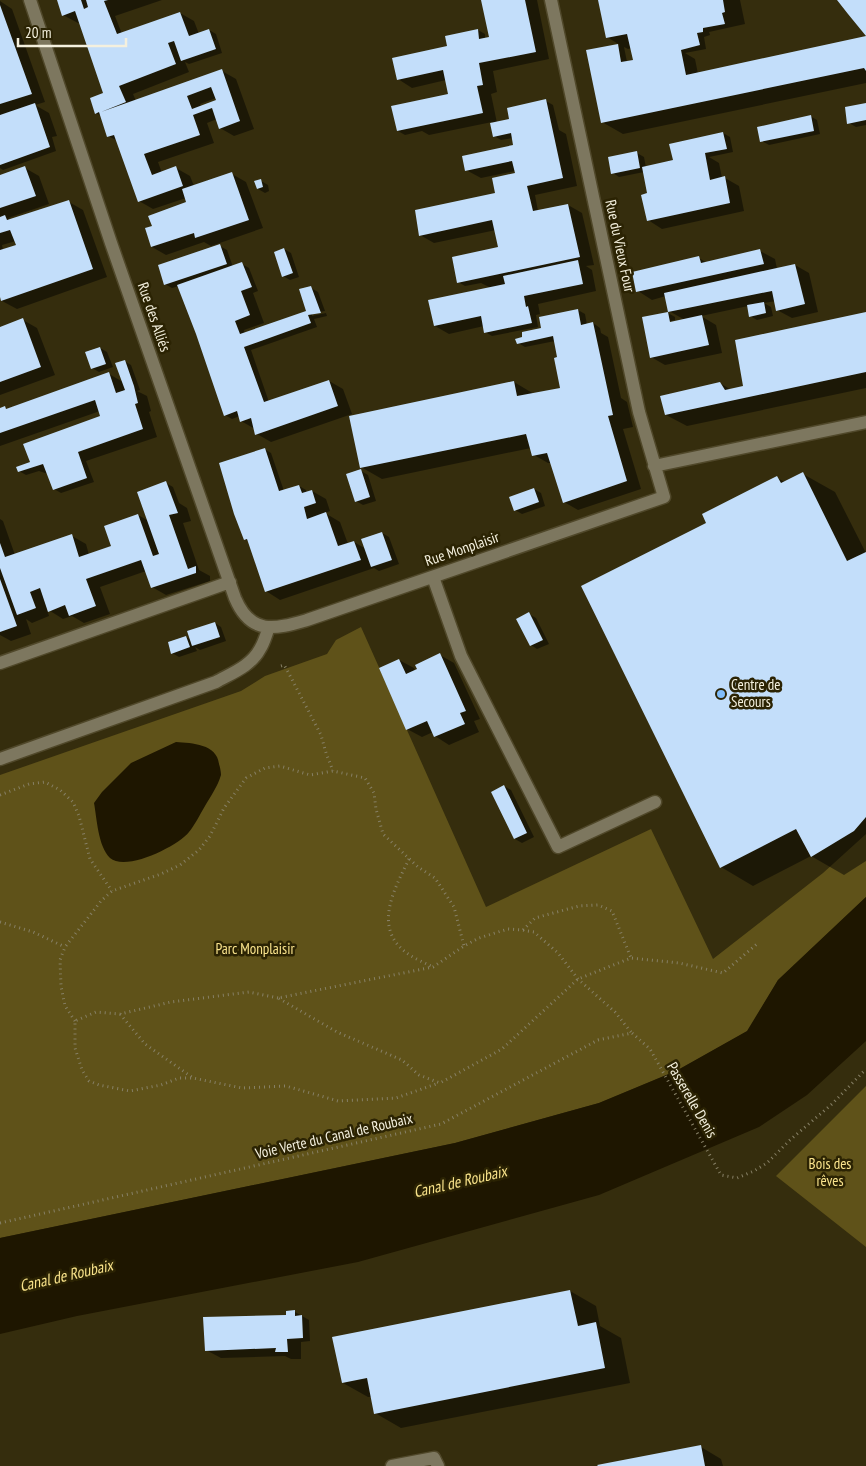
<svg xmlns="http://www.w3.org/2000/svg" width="866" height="1466" viewBox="0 0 866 1466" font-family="'PT Sans Narrow',sans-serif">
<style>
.green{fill:#5f5219}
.water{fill:#1e1600}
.shadow{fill:#0007;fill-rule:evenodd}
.building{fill:#c3defa;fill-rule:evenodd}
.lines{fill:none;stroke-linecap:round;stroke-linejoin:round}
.minor-casing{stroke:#50482a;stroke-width:15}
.path{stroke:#878066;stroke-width:3;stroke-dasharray:1 4;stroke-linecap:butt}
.minor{stroke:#7d775f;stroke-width:12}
.poi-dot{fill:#80bdfa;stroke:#2b2303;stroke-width:2}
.labels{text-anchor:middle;stroke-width:5;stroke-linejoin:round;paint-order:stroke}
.street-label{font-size:15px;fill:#f4f0de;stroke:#2b2303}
.poi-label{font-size:15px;fill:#f4f0de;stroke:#2b2303;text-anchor:start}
.park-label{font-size:15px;fill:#f9e38c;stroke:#2b2303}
.water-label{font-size:16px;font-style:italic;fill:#f8e28a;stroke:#2b2303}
</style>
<rect width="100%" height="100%" fill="#352d0d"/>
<path class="green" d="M361 627 486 907 651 829 713 959 823 873 866 834V897L778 980 748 1031 676 1071 599 1103 455 1143 0 1238V775L241 691 265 676 327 654 336 640Z
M866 1086V1247L776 1176Z"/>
<path class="water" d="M176 742C192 743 217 744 219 764 220 767 221 772 221 775 218 786 210 797 205 806 200 814 195 825 189 832 178 846 126 872 110 858 98 846 97 819 94 803L102 792 131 763Z
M866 897V1041L807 1095 759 1127 599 1195 358 1262 77 1316 0 1334V1238L455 1143 599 1103 676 1071 747 1031 778 980Z"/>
<path class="shadow" d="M58 0H162L115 16 122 34 180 13 194 21 199 34 209 30 216 34 222 53 189 64 185 62 189 72 133 94 136 101 222 71 236 79 254 129 234 136 220 128 217 119 207 123 214 143 158 162 162 173 176 168 190 176 194 186 232 174 246 182 263 228 211 246 204 242 166 255 152 247 154 227 188 203 186 198 153 209 139 201 118 141 108 136 101 116 96 113 105 94 80 22 78 23 63 15ZM216 98 217 101 201 107 200 104Z
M483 0H537L549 59 493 71 497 92 491 94 497 123 510 120 546 101 553 105 559 130 566 134 577 186 535 195 538 211 568 205 582 213 594 265 586 266 592 270 596 291 538 304 540 314 536 315 538 327 492 336 485 332 484 326 449 334 435 326 491 288 481 283 465 286 458 282 500 248 496 230 434 243 420 235 496 194 516 174 515 171 481 178 466 170 514 146 513 138 501 140 494 136 492 122 429 135 422 131 405 135 398 131 449 95 446 80 412 88 398 79 478 30 485 34V39L490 38Z
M599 0H740L745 24 709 32 710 35 704 37 706 49 685 53 695 59 698 74 866 38V83L623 134 602 122 587 51 620 45 607 37ZM624 47 628 49 632 48 634 61 627 62Z
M0 1 12 9 45 102 35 105 49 113 57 136 52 137 56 151 3 170 0 168Z
M866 105V125L856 127 849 123Z
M810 116 817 120 820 134 769 145 762 141Z
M723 133 730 137 733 152 709 157 719 163 722 178H725L739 186 744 211 662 229 648 220 649 194 644 172 619 177 613 173 637 153 644 157 646 168 677 161Z
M25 168 39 176 49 204 8 218 11 220 69 202 83 210 107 277 17 309 2 301 0 294V176ZM16 241 18 246 3 250 2 245Z
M261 181 268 185 269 191 265 193 258 189Z
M220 246 227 250 233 267 242 264 249 268 258 291 253 293 264 323 244 330 245 334 307 311 311 288 318 292 325 311 312 313V316L326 313 327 316 314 319 317 327 251 350 269 402 329 381 343 389 352 414 271 442 257 434 255 429 241 421 240 416 232 419 225 415 197 334 179 286 172 288 165 284Z
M284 249 291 253 299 277 290 280 283 276Z
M760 251 775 259 777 269 795 265 809 273 818 312 792 318 777 310 776 301 764 303 771 307 773 316 757 320 750 316 748 306 701 316 716 325 722 353 665 365 651 357 643 318 668 313 675 317V320L649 326V328L685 320 669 311 666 296 652 300 638 291 634 273 699 258 707 263Z
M578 310 585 314 587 325 593 323 600 328 601 333 608 337 621 398 627 402 633 427 623 429 641 489 578 510 564 502 551 463H548L534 455 531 448 382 479 361 467 514 382 534 394 561 388 559 358 555 341 525 347 518 343Z
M866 313V388L687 426 666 415 720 383 731 390 744 387Z
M23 320 37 328 55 375 0 395V328Z
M100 348 107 352 113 367 99 372 92 368Z
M124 361 131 365 140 390 137 391 147 396 151 411 149 412 157 437 86 461 94 482 61 493 54 489 48 474 39 471 26 475 19 471 102 417 100 411 0 446V409L5 408 7 409 109 374 123 382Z
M264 449 271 453 284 491 299 486 306 490 307 493 312 491 326 499 330 511 325 513 340 522 348 544 354 542 366 549 382 533 389 537 399 564 379 571 374 568 280 600 266 591 249 542 245 539Z
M361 471 368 475 376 501 363 505 356 501Z
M803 474 835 492 866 553V861L844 875 811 856 753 886 721 867 708 524 777 478 785 482Z
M166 483 173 487 179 503 187 508 191 521 183 523 199 570 210 576V581L166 595 152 587 146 571 100 587 110 614 84 623 72 616 63 619 47 609 49 616 32 623 26 619 31 634 11 641 0 635V519L3 521 15 555 72 536 86 544 89 555 112 546 138 515 149 521Z
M534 489 541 493 545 506 522 514 515 510Z
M529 614 536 618 549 644 537 649 531 645Z
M215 623 221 627 226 641 200 650 195 647 197 651 179 657 172 653 186 637 191 640Z
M440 655 454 663 480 719 474 721 479 732 449 745 435 736 433 732 422 737 407 729 399 660 414 668 415 672Z
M504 786 511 790 534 837 522 843 515 839Z
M570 1291 596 1306 600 1326 621 1338 630 1383 401 1428 375 1413 372 1397H368L343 1383Z
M295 1312 309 1320 310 1341 301 1342V1359H291L285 1356 221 1358 206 1350Z
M701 1447 721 1459 723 1466H599Z"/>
<path class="building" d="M57 0H81L84 9 88 7 86 0H108L104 1 117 34 180 12 189 36 209 29 216 49 181 61 174 41 168 43 176 64 119 86 126 102 101 112 222 69 240 121 219 129 212 108 193 115 200 135 144 154 152 175 176 166 183 186 138 202 114 135 107 137 99 112 95 114 90 98 103 93 75 11 62 16ZM211 87 216 100 192 109 187 96Z
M481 0H525L536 52 479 63 483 85 477 86 483 113 397 131 391 106 448 94 443 70 397 80 392 58 447 46 445 36 478 29 479 39 489 37Z
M598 0H723L725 12 722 13 725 24 703 28V32L697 33 700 45 681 50 686 75 866 36V71L864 68 601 123 586 50 618 44 621 62 633 60 627 34 606 38Z
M837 0H866V36L848 14Z
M0 5 32 94 0 104Z
M546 99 563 178 527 186 533 211 568 204 580 257 457 283 452 257 498 247 492 220 419 236 415 210 495 193 492 178 515 173 512 161 465 171 462 156 513 145 511 133 493 137 490 123 509 119 507 108Z
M35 103 50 147 0 165V115Z
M866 103V120L847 124 845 107Z
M811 115 814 131 760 142 757 127Z
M723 132 727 149 705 153 710 180 725 176 730 203 647 221 641 195 647 193 642 167 673 160 669 144Z
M637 151 640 168 611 174 608 157Z
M25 166 36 196 0 208V175Z
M232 172 249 220 195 238 194 233 151 247 145 228 152 226 148 216 186 202 182 189Z
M261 179 263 187 257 189 254 181Z
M69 200 93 269 1 301 0 297V250L16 245 10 230 0 233V217L5 215 7 220Z
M220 244 227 264 164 285 158 265Z
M284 248 293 273 282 277 274 252Z
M760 249 764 264 636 292 632 272 699 256 701 263Z
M578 260 583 284 524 296 526 307 528 306 532 323 484 333 481 316 434 326 428 300 505 284 503 276Z
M242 262 252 287 241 291 250 315 235 321 240 334 306 311 299 289 311 286 321 313 308 315 311 323 244 347 264 402 329 380 338 406 255 435 251 418 240 422 237 411 224 416 196 334 177 285Z
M795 264 805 304 776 311 772 291 668 312 664 293Z
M764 302 766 313 749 317 747 305Z
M578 309 581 325 593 322 613 415 608 416 627 481 563 503 547 453 532 456 526 434 360 468 349 416 514 381 517 396 560 388 554 358 557 357 553 336 517 344 515 339 522 337V332L541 328 539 317Z
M668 312 670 322 702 315 709 345 650 358 642 317Z
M866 312V372L665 415 660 396 720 382 725 390 743 386 735 340Z
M23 318 41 367 0 382V327Z
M100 347 106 364 91 369 85 352Z
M125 360 134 386 138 403 135 404 143 429 78 452 87 478 53 490 43 464 18 472 16 467 30 462 23 444 100 416 95 400 0 433V408L5 406 6 409 109 372 116 393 125 390 115 363Z
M265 448 279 491 299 485 302 493 312 490 316 503 304 507 307 519 326 512 338 546 354 541 361 560 265 592 247 539 244 540 234 514 219 463Z
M361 469 370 497 355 502 346 474Z
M803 472 847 561 866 552V817L854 831 811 857 796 829 720 868 581 586 706 523 702 514 777 476 781 483Z
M166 481 178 513 169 515 188 569 196 566V573L151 588 141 560 86 579 96 606 69 616 65 605 48 612 40 588 30 592 36 608 17 615 0 568V543L5 557 72 534 79 557 111 546 104 526 138 514 153 556 159 554 137 492Z
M534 488 539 502 514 511 509 497Z
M382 532 392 560 371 567 361 539Z
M0 579 17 626 0 632Z
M529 612 543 640 530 646 516 619Z
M215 622 220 637 192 646 187 631Z
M186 636 190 647 171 654 168 642Z
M440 653 466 711 460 713 465 724 434 737 427 721 406 730 379 668 399 659 406 674 417 669 415 665Z
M504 785 527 833 514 839 491 792Z
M570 1290 578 1326 596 1322 605 1368 374 1414 367 1378 342 1383 332 1337Z
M295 1310V1316L302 1315 303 1338 287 1339 288 1352H275L276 1348 205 1351 203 1317 286 1315V1311Z
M701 1445 705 1466H598L597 1465Z"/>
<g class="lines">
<g class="minor-casing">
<path id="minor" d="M30 0 111 243 235 598C251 636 275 629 307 620L664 497 639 412 551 0
M654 466 866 422
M433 577 461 656 558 847 655 802
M0 663 230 582
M0 759 216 682C232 673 251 666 260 649 264 643 266 635 269 627
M392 1466 434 1458 438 1466"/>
</g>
<path class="path" d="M281 666 284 665 286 668 321 735 326 753 333 771
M0 795 29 784 45 782 60 790 73 802 79 816 90 859 112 891
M409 859C396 886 374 924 402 949 410 957 423 962 433 967
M0 922 33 932 65 947
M523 930 535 918 579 906 598 905 612 911 631 958
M278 998 249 992 171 1002 120 1014 96 1012 75 1021V1048L82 1070 89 1081 99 1085 130 1091 161 1085 179 1078H193L242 1088 286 1086 338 1101 396 1098 439 1083
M120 1014 145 1044 193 1078
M75 1021 65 1006 61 986 60 960 65 947 101 901 112 891 161 874 180 865 199 850 210 836 224 808 246 778 265 768 280 766 310 775 333 771 365 778 374 793 376 809 383 834 418 867 435 878 454 907 464 946
M631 1032 615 1012 578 979 558 953 534 932 522 930 508 929 479 938 464 946 433 967 278 998 337 1032 402 1060 419 1075 440 1083 502 1049 578 979 631 958 679 963 723 973 758 943
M0 1223 441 1124 598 1040 632 1033 650 1049 721 1175 737 1178 754 1171 767 1163 790 1140 832 1104 866 1069"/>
<use href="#minor" class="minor"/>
</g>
<circle class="poi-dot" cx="721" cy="694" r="5"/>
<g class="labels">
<g class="street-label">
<text transform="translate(620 246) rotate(78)" y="5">Rue du Vieux Four</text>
<text transform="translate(154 317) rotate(71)" y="5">Rue des Alliés</text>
<text transform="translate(462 549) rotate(-19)" y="5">Rue Monplaisir</text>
<text transform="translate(692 1100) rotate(60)" y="5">Passerelle Denis</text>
<text transform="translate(334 1136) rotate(-13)" y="5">Voie Verte du Canal de Roubaix</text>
</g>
<g class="poi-label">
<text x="731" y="690">Centre de<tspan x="731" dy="17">Secours</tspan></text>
</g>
<g class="park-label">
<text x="255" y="954">Parc Monplaisir</text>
<text x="830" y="1169">Bois des<tspan x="830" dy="17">rêves</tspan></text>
</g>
<g class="water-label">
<text transform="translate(460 1181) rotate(-13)" y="6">Canal de Roubaix</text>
<text transform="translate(66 1275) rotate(-13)" y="6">Canal de Roubaix</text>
</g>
</g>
<path d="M18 38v8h108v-8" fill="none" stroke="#f4f0de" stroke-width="2.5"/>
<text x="25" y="38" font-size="15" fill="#f4f0de" stroke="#2b2303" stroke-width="4" paint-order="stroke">20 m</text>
</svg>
